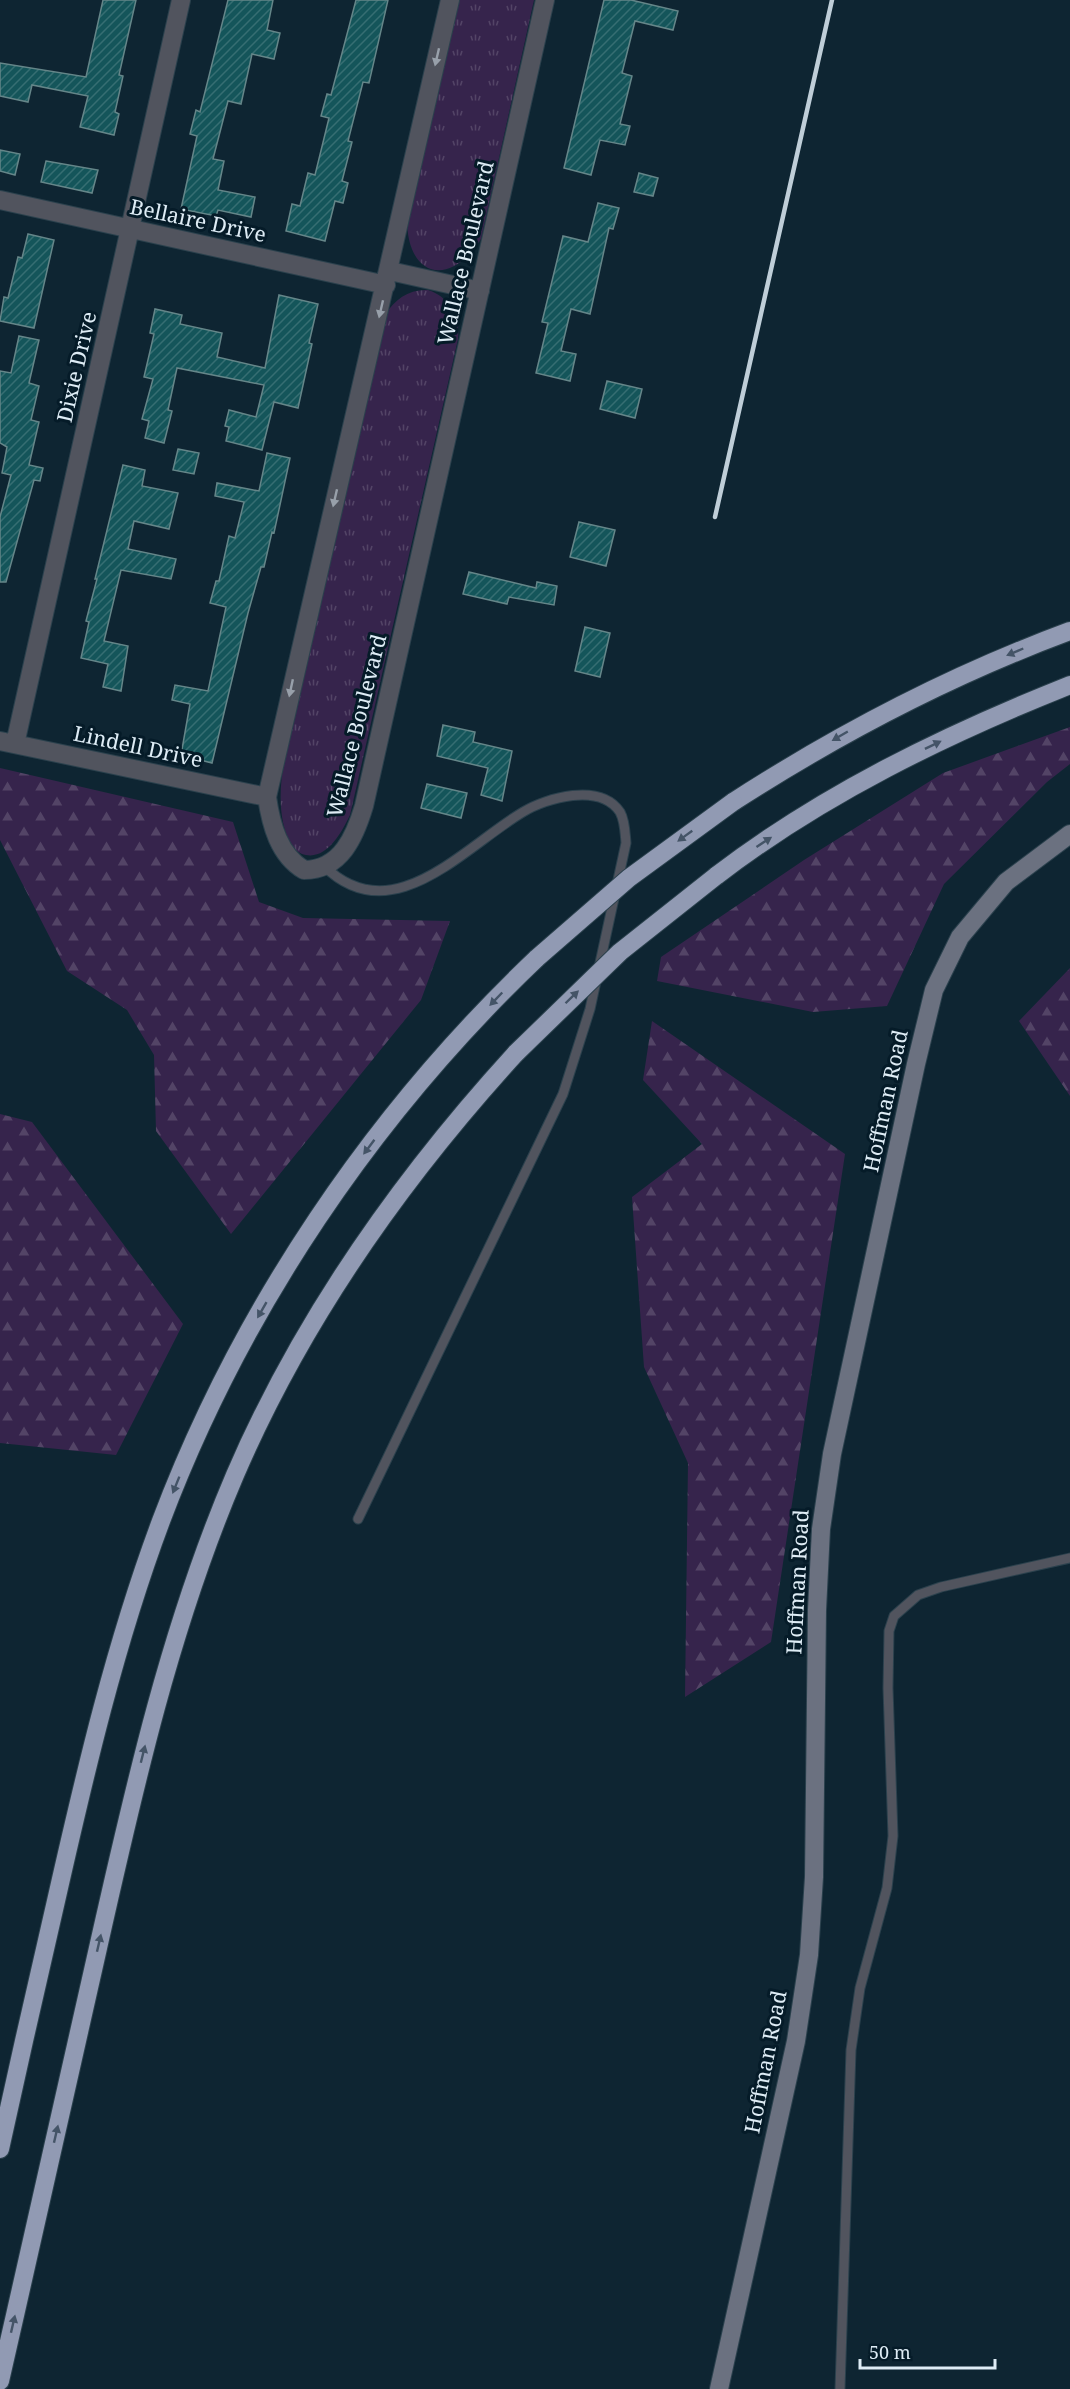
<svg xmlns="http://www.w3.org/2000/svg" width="1070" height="2389" viewBox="0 0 1070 2389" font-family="'Noto Serif',serif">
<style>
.grass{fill:url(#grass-tufts)}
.forest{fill:url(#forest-firs)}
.building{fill:url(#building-hatch);stroke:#658689;stroke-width:1.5}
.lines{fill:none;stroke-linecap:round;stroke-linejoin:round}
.lane-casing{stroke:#2b414d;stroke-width:11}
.street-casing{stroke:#2b414d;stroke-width:20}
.secondary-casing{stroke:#2b414d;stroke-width:20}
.highway-casing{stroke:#2b414d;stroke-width:20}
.lane{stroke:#51545e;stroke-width:9}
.street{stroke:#51545e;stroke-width:18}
.secondary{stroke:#6b7180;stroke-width:18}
.highway{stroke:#919ab3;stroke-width:18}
.rail{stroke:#bfced8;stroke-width:4.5}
.highway-bridge-casing{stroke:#2b414d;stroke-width:20;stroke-linecap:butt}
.highway-bridge{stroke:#919ab3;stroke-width:18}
.oneway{fill:#98a0aa}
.oneway2{fill:#445467}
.labels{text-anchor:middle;stroke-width:6;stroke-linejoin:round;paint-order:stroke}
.street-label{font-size:21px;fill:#deecf5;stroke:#051b28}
</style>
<defs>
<pattern id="grass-tufts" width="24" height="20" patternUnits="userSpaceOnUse" patternTransform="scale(1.5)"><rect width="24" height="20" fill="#36244c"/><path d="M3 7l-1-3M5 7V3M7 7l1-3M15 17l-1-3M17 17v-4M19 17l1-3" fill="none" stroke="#534466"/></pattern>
<pattern id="forest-firs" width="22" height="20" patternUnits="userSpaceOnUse" patternTransform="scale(1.5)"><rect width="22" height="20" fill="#36244c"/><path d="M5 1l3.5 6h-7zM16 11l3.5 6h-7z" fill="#534466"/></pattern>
<pattern id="building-hatch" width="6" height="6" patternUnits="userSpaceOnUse" patternTransform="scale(1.5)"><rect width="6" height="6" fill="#14555a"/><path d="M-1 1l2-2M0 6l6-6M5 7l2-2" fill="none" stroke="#366e72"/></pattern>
</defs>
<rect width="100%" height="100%" fill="#0e2532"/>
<path class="grass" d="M456 0H534L481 239C449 289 406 277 407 217Z
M428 290C450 297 460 318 458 339L350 815C339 838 320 870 292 848 278 820 279 792 284 761L385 315C395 299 409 289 428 290Z"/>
<path class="forest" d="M1070 727V764L1047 782 944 884 887 1006 813 1012 657 981 661 957 804 860 943 773Z
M0 768 233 822 259 902 303 918 450 921 421 1000 231 1234 156 1131 154 1055 127 1010 67 971 0 840Z
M1070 968V1096L1019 1021Z
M652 1021 845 1154 771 1642 685 1697 688 1463 644 1367 632 1197 702 1144 643 1080Z
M0 1114 32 1122 183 1324 116 1455 0 1443Z"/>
<path class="building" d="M103 0H136L119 75 123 76 115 112 119 114 114 135 80 127 88 96 32 85 28 102 0 96V63L86 77Z
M228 0H273L267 30 280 33 274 59 252 54 241 104 228 101 213 159 224 161 218 190 255 197 251 217 218 210 216 216 181 209 197 136 190 134 196 110 200 112Z
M356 0H388L369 83 363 82 348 141 352 142 342 181 348 183 343 203 335 201 325 241 286 231 292 204 300 206 308 173 315 175 329 118 321 116 327 94 331 95Z
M604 0H631L678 11 673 30 635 21 622 73 632 76 620 124 630 126 625 145 600 140 591 175 564 168Z
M0 150 20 154 15 175 0 171Z
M46 161 98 170 92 193 41 182Z
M639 173 658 178 653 196 634 192Z
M598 203 619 208 613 229 609 228 590 314 571 309 561 351 576 354 570 381 536 373 548 323 542 322 563 236 588 242Z
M28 234 54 240 34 328 0 321 4 297 8 298 18 257 22 258Z
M279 295 318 304 309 343 312 344 298 408 274 402 262 450 226 441 229 427 225 426 229 410 256 417 264 385 177 368 168 410 172 411 164 443 145 438 149 421 142 419 153 379 144 377 154 334 150 333 155 309 182 315 180 324 222 333 217 357 265 368Z
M19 336 39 340 29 383 39 386 31 420 39 422 29 465 43 468 40 481 34 480 6 582H0V517L11 475 2 473 7 447 0 443V371L11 373Z
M607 381 642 389 635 418 600 409Z
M178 449 199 453 194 474 173 470Z
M267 453 290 458 274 533 272 532 264 567H261L248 613 212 763 181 755 190 704 172 700 175 685 208 691 226 607 210 603 216 581H219L229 536 235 538 244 502 215 496 217 483 259 491Z
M123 465 145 470 142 486 178 493 169 529 134 521 128 549 176 559 171 579 121 570 104 641 128 646 121 691 103 687 108 664 81 658 89 622 86 621 97 579H95Z
M579 522 615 530 606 566 570 557Z
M469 572 536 588 537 582 557 586 554 605 509 597 507 604 463 594Z
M585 627 610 633 600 677 575 671Z
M443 725 475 732 473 742 512 751 502 801 481 795 488 768 437 756Z
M427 784 467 793 461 818 421 808Z"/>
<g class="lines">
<g class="lane-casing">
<path id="lane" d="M324 866C392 933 464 847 523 812 546 798 600 782 620 812 625 821 625 832 626 843L590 1009 563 1094 358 1519
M840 2389 851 2050 860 1988 887 1888 893 1836 888 1688 889 1631 894 1616 918 1595 941 1587 1070 1558"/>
</g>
<g class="street-casing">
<path id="street" d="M450 0 267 797C271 825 279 855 304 870 341 870 355 836 364 806L545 0
M0 200 386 285
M390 271 480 291
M0 741 267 797
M15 744 181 0"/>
</g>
<g class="secondary-casing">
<path id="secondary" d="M719 2389 796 2041 809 1955 814 1877 817 1610 821 1529 832 1454 916 1064 934 990 960 937 1006 882 1070 834"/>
</g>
<g class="highway-casing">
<path id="highway" d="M733 802C840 733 951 675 1070 631
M716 876C823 794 945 735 1070 685
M0 2149C18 2066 37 1984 56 1901 85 1773 115 1644 161 1521 241 1309 373 1114 537 958
M0 2381C33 2237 65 2093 98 1948 134 1788 170 1627 235 1475 303 1317 401 1179 516 1053"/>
</g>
<use href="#lane" class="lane"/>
<use href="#street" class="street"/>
<use href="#secondary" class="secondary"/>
<use href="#highway" class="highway"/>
<path class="rail" d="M715 517 832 0"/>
<g class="highway-bridge-casing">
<path id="highway-bridge" d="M537 958 629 878 733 802
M516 1053 620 952 716 876"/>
</g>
<use href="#highway-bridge" class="highway-bridge"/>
</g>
<defs><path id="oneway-solid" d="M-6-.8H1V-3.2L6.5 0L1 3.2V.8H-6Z" transform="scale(1.5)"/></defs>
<g class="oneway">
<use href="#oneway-solid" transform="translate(437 57) rotate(103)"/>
<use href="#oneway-solid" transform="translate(381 309) rotate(103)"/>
<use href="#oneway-solid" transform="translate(335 498) rotate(103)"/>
<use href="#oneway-solid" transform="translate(291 688) rotate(102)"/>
</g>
<g class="oneway2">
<use href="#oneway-solid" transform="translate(1015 652) rotate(157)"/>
<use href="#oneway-solid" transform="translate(840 736) rotate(150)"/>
<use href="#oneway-solid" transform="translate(933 745) rotate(-26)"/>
<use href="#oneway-solid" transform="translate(685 836) rotate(144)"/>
<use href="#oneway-solid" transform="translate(764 842) rotate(-33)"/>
<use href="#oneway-solid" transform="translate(572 997) rotate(-44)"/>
<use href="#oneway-solid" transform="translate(496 999) rotate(134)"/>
<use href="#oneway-solid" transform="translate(369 1147) rotate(127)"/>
<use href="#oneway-solid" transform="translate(262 1310) rotate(120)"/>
<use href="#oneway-solid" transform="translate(176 1485) rotate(112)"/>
<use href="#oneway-solid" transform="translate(143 1754) rotate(-76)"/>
<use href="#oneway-solid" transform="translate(99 1943) rotate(-77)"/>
<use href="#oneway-solid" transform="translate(56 2134) rotate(-77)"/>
<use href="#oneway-solid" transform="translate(13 2324) rotate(-77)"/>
</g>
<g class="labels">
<g class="street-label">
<text transform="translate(198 221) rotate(12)" y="7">Bellaire Drive</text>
<text transform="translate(466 253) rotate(-77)" y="7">Wallace Boulevard</text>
<text transform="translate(77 367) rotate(-77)" y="7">Dixie Drive</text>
<text transform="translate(357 726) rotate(-76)" y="7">Wallace Boulevard</text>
<text transform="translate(138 747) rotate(12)" y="7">Lindell Drive</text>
<text transform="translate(886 1101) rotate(-78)" y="7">Hoffman Road</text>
<text transform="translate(798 1582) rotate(-87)" y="7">Hoffman Road</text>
<text transform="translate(766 2062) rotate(-79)" y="7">Hoffman Road</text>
</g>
</g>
<path d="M860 2359v9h135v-9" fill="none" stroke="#deecf5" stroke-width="3"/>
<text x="869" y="2359" font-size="18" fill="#deecf5" stroke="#051b28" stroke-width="4.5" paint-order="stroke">50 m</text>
</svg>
